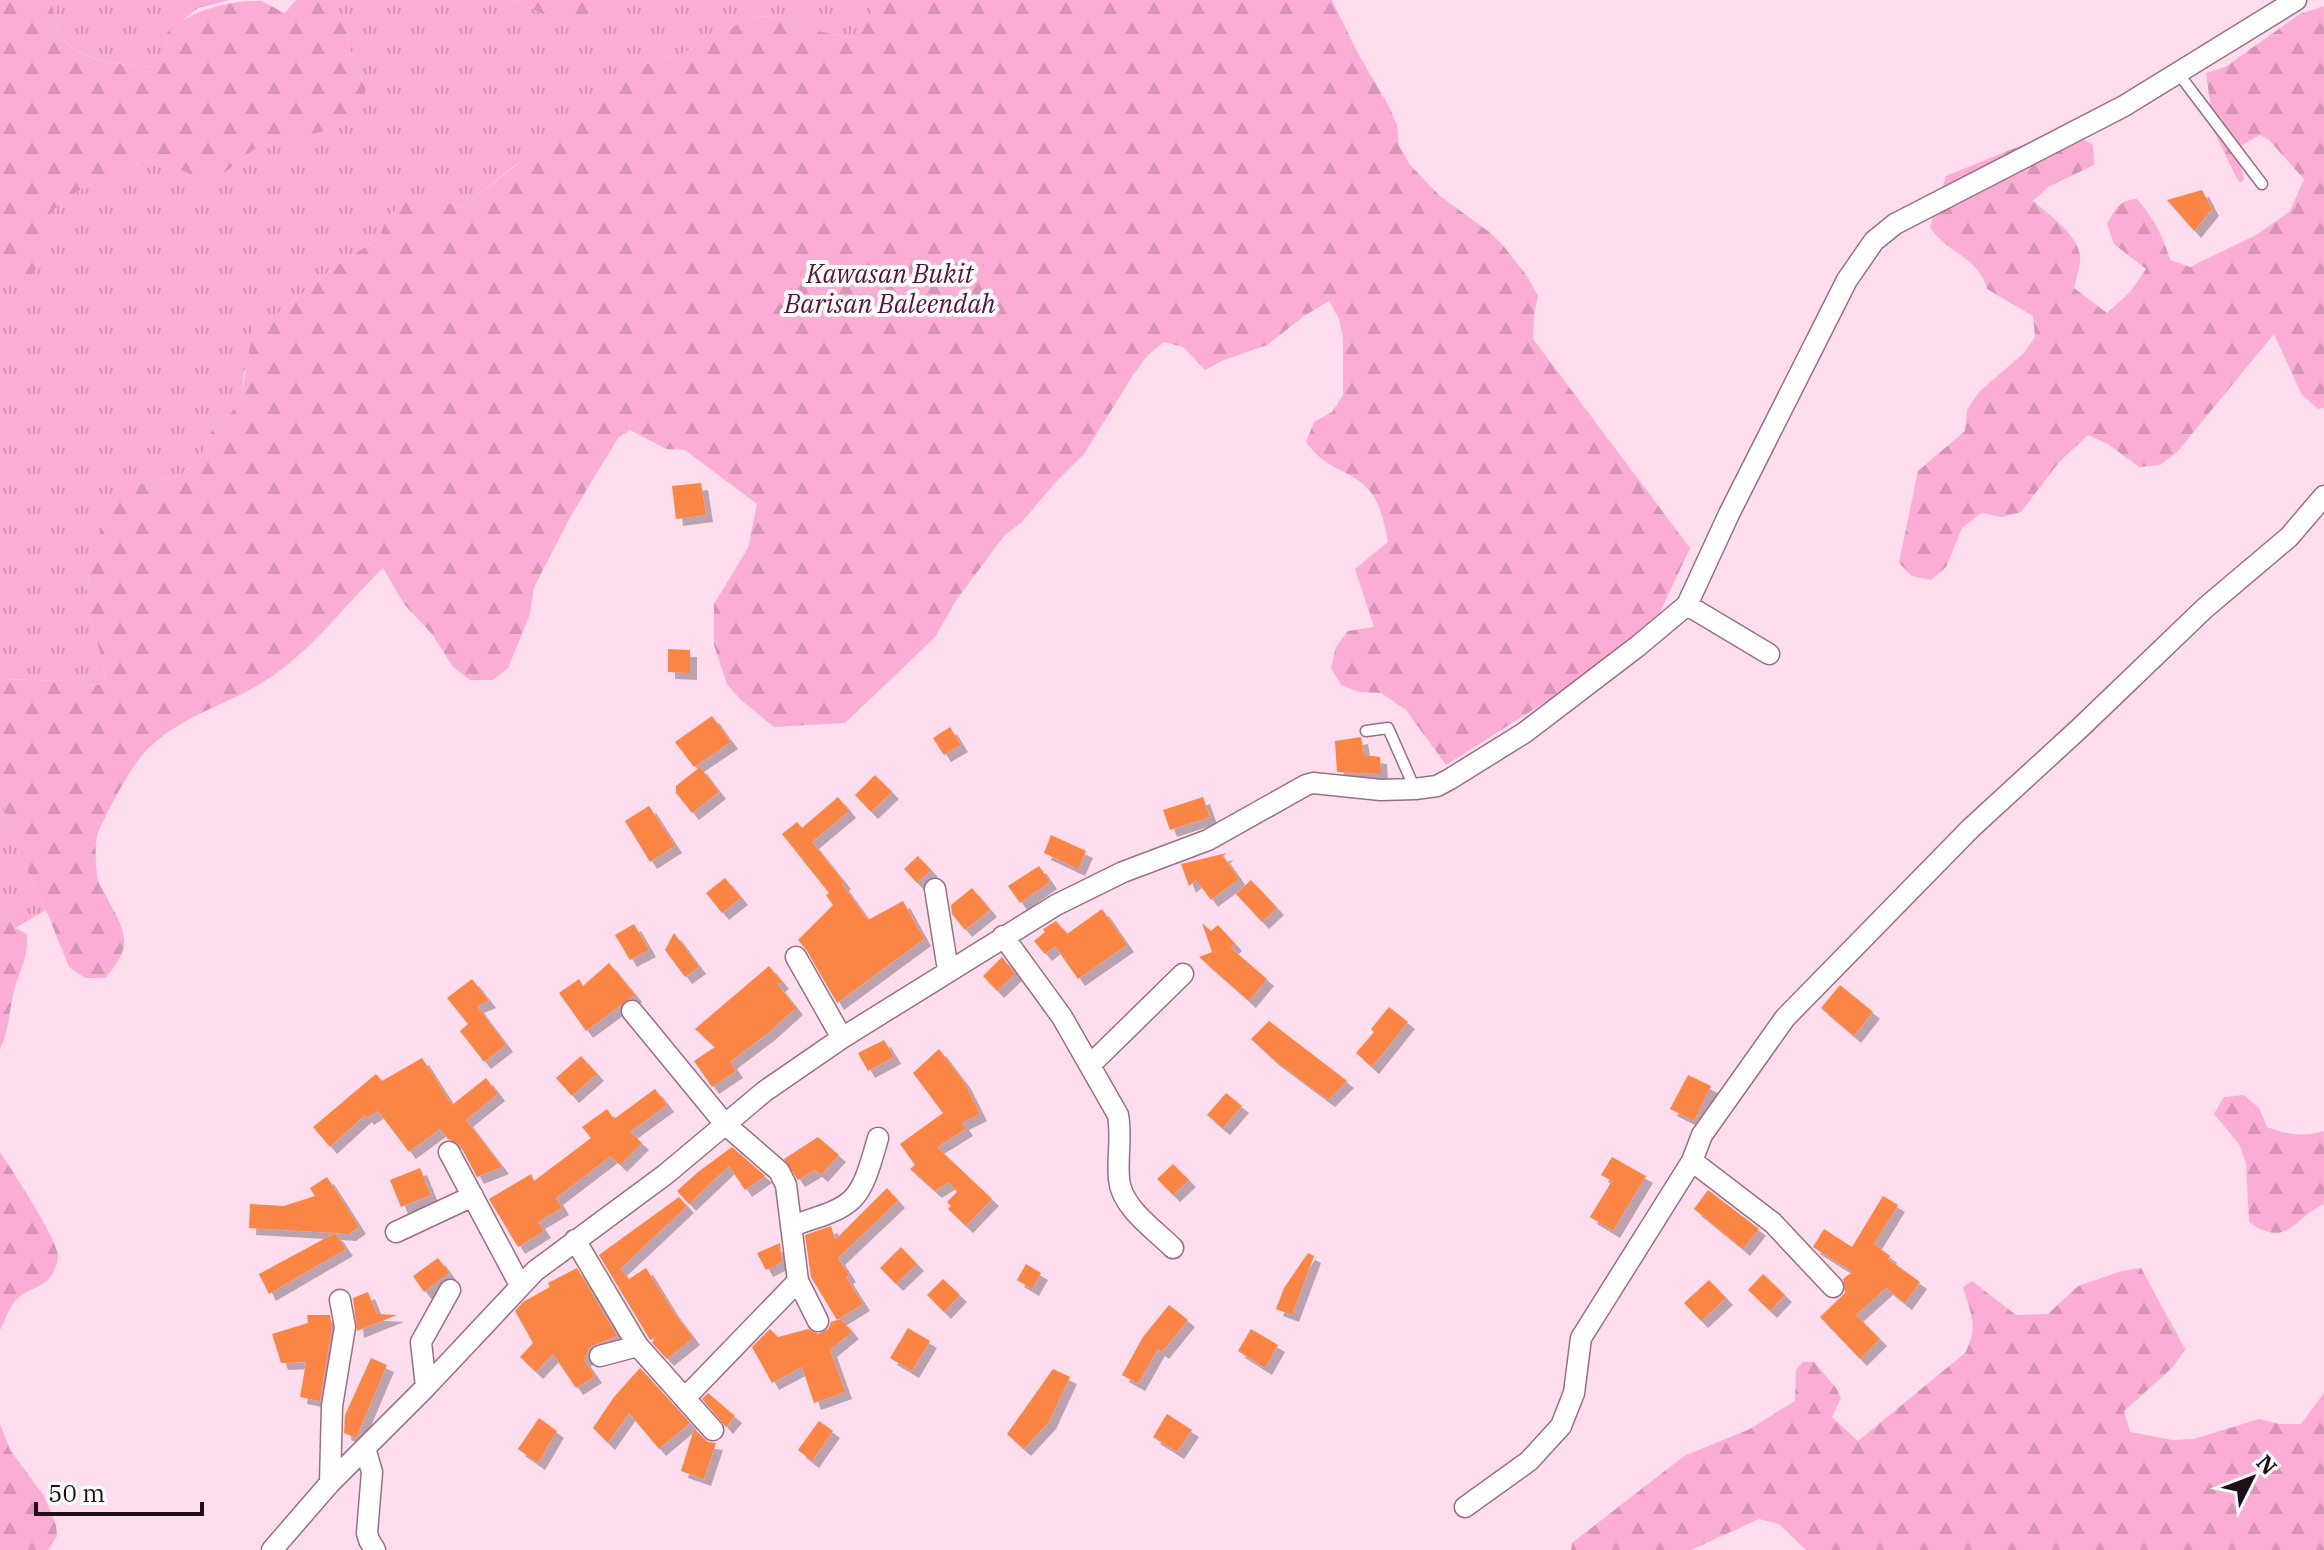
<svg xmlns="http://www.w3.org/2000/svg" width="2324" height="1550" viewBox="0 0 2324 1550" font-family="'IBM Plex Serif',serif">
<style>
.grass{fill:url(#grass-tufts)}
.forest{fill:url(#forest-firs)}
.building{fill:#fb8545;filter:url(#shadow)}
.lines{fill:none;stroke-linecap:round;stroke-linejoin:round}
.service-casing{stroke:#9c6e86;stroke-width:13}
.minor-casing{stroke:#9c6e86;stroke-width:23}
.service{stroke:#fff;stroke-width:10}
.minor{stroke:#fff;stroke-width:20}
.labels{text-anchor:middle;stroke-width:8;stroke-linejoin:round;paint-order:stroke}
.park-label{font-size:26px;font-style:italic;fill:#5b1140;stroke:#fff}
</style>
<defs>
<pattern id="grass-tufts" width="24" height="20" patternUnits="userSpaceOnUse" patternTransform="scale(2)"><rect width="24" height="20" fill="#fbadd6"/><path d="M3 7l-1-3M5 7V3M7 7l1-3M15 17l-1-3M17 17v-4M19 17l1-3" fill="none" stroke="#d794b7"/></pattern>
<pattern id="forest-firs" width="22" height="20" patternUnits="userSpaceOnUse" patternTransform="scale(2)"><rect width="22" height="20" fill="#fbadd6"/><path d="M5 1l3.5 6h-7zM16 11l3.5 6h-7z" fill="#d794b7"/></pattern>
<filter id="shadow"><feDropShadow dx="7" dy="7" stdDeviation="0" flood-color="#0004"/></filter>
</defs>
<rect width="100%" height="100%" fill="#fedeee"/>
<path class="grass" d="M51 0H230L198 8 166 34 167 54 152 67C126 65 85 63 66 42 56 31 54 14 51 0Z
M329 0H514L565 25 585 18 607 0H873V15L857 39 814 30 774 16 751 17 679 55 639 66 463 207 422 196 386 220 379 238 332 269 276 315 244 372 242 394 232 412 215 423 199 460 182 474 136 485 92 546 86 601 90 621 102 658 106 684 86 686 67 681 0 679V273L5 274 38 264C40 250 40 235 46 221 62 189 132 165 164 157L179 169 220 176 259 146 325 131 345 123 366 89 350 50 347 30Z
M0 795 20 855 46 910 15 928 5 909H0Z"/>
<path class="forest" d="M0 0H51C54 14 56 31 66 42 84 63 126 65 151 67L167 54 166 34C187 11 229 0 261 1 269 4 277 10 285 13L296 0H329L347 30 350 50 366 89 360 109 345 123 325 131 259 146 220 176 197 177 179 169 164 157C132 165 63 189 47 220 40 234 43 249 39 263 37 269 29 277 24 282L0 273Z
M514 0H607L585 18 565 25Z
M873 0H1332L1355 48 1388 105 1397 125 1399 145 1410 165 1440 196 1488 231 1502 244 1527 276 1538 296 1534 315 1533 339 1690 548 1655 623 1553 697 1446 765 1406 710 1381 693 1359 692 1341 685 1331 668 1336 647 1348 631 1374 627 1355 569 1388 542C1384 522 1380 498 1363 484 1340 466 1326 469 1306 442L1314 422 1332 412 1343 395V339L1339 319 1329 301 1304 316 1267 345 1224 360 1205 370 1183 347 1164 342 1147 356 1133 375 1084 454 1054 484 1022 522 1004 536 957 599 935 637 845 723 774 727 741 700 727 684 714 645V604L748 548 757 504 685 450 666 449 630 430 618 438 572 514 534 587 530 614 508 668 493 680H470L453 667 432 634 404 604 383 568C346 604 316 645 274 675 229 707 170 716 136 763 125 779 105 815 98 833 94 844 96 864 97 876 98 883 103 891 107 898 126 933 134 946 105 978H85L69 967 46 910 20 855 0 795V679L67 681 86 686 106 684 102 658 90 621 86 601 92 546 121 497 136 485 182 474 199 460 215 423 232 412 242 394 255 315H276L332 269 379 238 386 220 401 203 422 196 463 207 515 166 603 87 639 66 679 55 751 17 774 16 814 30 856 39 873 15Z
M2324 6V408L2318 409 2302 395 2274 334 2177 452 2160 465 2139 467 2108 444 2088 435 2059 462 2021 512 2002 517 1981 513 1962 528 1946 567 1931 580 1912 576 1899 563 1918 471 1965 431 1967 410 1979 392 2024 353 2035 337 2033 316 1987 289C1979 257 1945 252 1930 227L1946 176 2064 128 2093 145 2094 165 2048 187 2033 201C2048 214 2077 234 2080 255 2081 265 2076 278 2074 288L2107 313 2130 292 2146 269 2114 244 2107 224C2115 209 2119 200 2137 199 2153 217 2163 236 2170 260L2190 267 2258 234 2290 211 2304 179 2269 140 2260 135 2242 145 2240 164 2244 179 2241 183 2237 179 2214 131 2206 73 2225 67 2300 14Z
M0 909H5L15 928 27 934C28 963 19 969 13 995 9 1014 8 1032 0 1050Z
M2244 1095 2259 1108 2267 1127C2288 1135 2303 1137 2324 1131V1204C2292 1219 2288 1249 2249 1222L2246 1163 2239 1144 2214 1114 2224 1097Z
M0 1152C12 1170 56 1237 58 1255 58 1262 54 1273 50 1278 41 1288 27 1289 18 1298 10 1304 5 1321 0 1330Z
M2141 1268 2185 1349 2173 1367 2124 1411 2130 1432 2173 1440 2194 1439 2259 1419 2279 1424H2301L2324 1393V1550H1806L1779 1524 1759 1519 1691 1550H1571L1572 1543 1684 1456 1750 1429 1795 1401 1796 1370 1803 1362H1814L1836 1388 1841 1398 1832 1417 1858 1441 1965 1353C1979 1327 1971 1314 1963 1287L1972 1281 2016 1315 2048 1314 2078 1286 2122 1271Z
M0 1424 10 1450 44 1496 56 1525 57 1536 48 1550H0Z"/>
<path class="building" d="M2202 190 2212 209 2194 231 2167 200Z
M701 483 706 515 676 519 672 486Z
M668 649 690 650V673L668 672Z
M712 716 731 742 694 767 675 742Z
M950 727 961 745 944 755 933 738Z
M1361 737 1364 755 1380 757 1381 774 1337 772 1335 741Z
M700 767 719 792 692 813 676 793V786Z
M875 775 892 792 871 812 855 795Z
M838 797 849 811 812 842 844 882 842 884 868 920 903 901 924 939 837 1003 807 951 798 940 833 905 826 895 829 893 782 834 797 822 802 828Z
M1203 797 1210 817 1170 830 1163 810Z
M649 806 675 846 650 862 625 821Z
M1051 835 1086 851 1078 869 1044 853Z
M1227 853 1223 856 1239 879 1211 900 1196 880 1189 886 1181 864Z
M918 856 931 870 917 883 904 869Z
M1039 866 1050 882 1020 903 1008 886Z
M725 878 741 898 722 913 706 893Z
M1251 880 1277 908 1262 922 1236 894Z
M972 888 990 910 965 930 952 914 951 905Z
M1102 909 1127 945 1078 979 1055 946 1045 954 1034 941 1045 932 1043 929 1056 921 1067 934Z
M1202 923 1211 931 1218 925 1235 944 1231 948 1267 979 1249 1001 1199 957 1212 952Z
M634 924 649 950 630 960 615 935Z
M674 933 699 967 685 977 665 950Z
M1002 957 1015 974 997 991 983 976Z
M609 963 635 995 586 1031 559 993 579 979 583 986Z
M769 966 782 982 778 985 796 1008 767 1034 730 1062 736 1071 712 1087 694 1061 715 1047 695 1029Z
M472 979 489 1001 477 1006 506 1045 484 1062 460 1031 468 1024 447 998Z
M1840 985 1873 1012 1854 1036 1821 1008Z
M1389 1007 1408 1022 1372 1067 1356 1053 1374 1032 1371 1029Z
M1269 1021 1347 1081 1328 1100 1273 1059 1251 1039Z
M884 1040 894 1057 868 1071 858 1053Z
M939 1049 964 1082 980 1114 962 1123 966 1129 937 1147 992 1199 966 1226 948 1209 951 1206 947 1202 957 1192 949 1182 935 1191 910 1169 915 1165 900 1144 943 1113 913 1073Z
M581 1056 597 1074 572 1096 556 1078Z
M422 1058 452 1105 486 1078 498 1094 466 1120 502 1167 477 1177 460 1145 448 1139 440 1129 409 1152 378 1111 367 1118 365 1115 330 1147 313 1127 376 1074 382 1081Z
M1688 1075 1711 1086 1694 1121 1670 1109Z
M655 1089 667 1105 630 1132 642 1143 620 1165 611 1156 556 1198 562 1208 538 1222 544 1231 518 1247 489 1199 531 1174 534 1181 591 1138 582 1127 607 1109 614 1119Z
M1226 1093 1242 1106 1223 1128 1207 1115Z
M818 1137 839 1155 821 1175 815 1170 798 1180 784 1159Z
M732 1147 765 1176 745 1190 729 1166 689 1204 677 1191 698 1172Z
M1612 1157 1646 1176 1613 1231 1590 1217 1612 1181 1601 1175Z
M1173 1164 1189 1180 1173 1195 1157 1179Z
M420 1168 431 1195 401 1207 390 1180Z
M327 1177 359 1227 349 1234 335 1233 346 1249 269 1294 259 1274 335 1233 249 1228 250 1204 284 1206 315 1196 310 1188Z
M887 1188 898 1201 838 1258 849 1275 846 1277 863 1304 837 1320 811 1277 805 1235 831 1226 835 1240Z
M1708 1190 1759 1229 1743 1249 1694 1209Z
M1883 1196 1898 1205 1874 1244 1890 1256 1888 1259 1920 1282 1905 1303 1886 1288 1856 1315 1880 1339 1860 1359 1820 1317 1845 1293 1843 1279 1852 1272 1813 1247 1824 1229 1852 1247Z
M679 1197 687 1206 620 1269 629 1279 646 1268 672 1310 693 1338 667 1359 652 1343 657 1336 650 1340 649 1338 599 1255Z
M780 1243 782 1262 766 1270 757 1253Z
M901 1247 917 1264 896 1284 880 1268Z
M1308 1253 1314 1256 1292 1315 1276 1309 1284 1288Z
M438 1258 449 1273 424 1292 413 1276Z
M1026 1264 1041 1273 1032 1289 1017 1280Z
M577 1268 617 1336 590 1347 584 1360 595 1376 576 1388 553 1354 536 1372 520 1357 533 1343 515 1311 523 1302 550 1287 548 1283Z
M1763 1274 1785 1295 1770 1311 1748 1290Z
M943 1279 960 1295 944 1312 927 1295Z
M1709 1280 1726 1298 1701 1321 1684 1303Z
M368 1292 377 1314 397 1315 357 1331 353 1298Z
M1169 1305 1188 1320 1162 1352 1158 1349 1138 1384 1122 1375 1143 1337Z
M307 1315H330L332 1327 320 1401 300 1397 306 1362 281 1363 272 1334 308 1323Z
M841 1319 852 1332 830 1350 845 1392 814 1403 802 1367 772 1383 752 1347 770 1329 778 1337 808 1329 818 1334 828 1329 831 1322Z
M908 1328 930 1341 912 1371 890 1358Z
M1251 1329 1278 1345 1265 1368 1238 1351Z
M371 1358 387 1365 356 1438 344 1433 345 1415Z
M640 1368 690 1423 659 1449 629 1413 608 1443 593 1428 614 1397Z
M1053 1369 1070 1377 1049 1422 1024 1449 1007 1434Z
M708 1393 735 1416 726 1427 702 1399Z
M1167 1414 1192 1430 1177 1452 1153 1437Z
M539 1418 557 1431 538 1463 518 1449Z
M819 1421 833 1431 812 1461 798 1450Z
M694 1429 708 1442 716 1443 704 1479 681 1471Z"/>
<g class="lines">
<g class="service-casing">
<path id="service" d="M2178 73 2262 184
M1366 731 1388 728 1415 789"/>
</g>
<g class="minor-casing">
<path id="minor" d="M1687 605 1769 654
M935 889 948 970
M1003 936 1062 1017 1118 1115C1122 1137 1117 1157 1119 1179 1121 1207 1154 1229 1173 1248
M796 957 842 1038
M632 1011 725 1124 779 1171 786 1185 798 1281 685 1398
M1090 1065 1183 974
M449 1152 520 1285
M791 1226C856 1205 859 1206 878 1138
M396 1232 473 1196
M575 1240 638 1346 713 1430
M798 1281 818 1321
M1833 1287 1773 1223 1692 1161 1702 1135 1785 1018 1971 828 2081 727 2205 608 2289 537 2324 496
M600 1356 638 1346
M426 1387 421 1342 450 1290
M365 1448 372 1472 367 1533 369 1540 375 1550
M330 1483 332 1406 345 1327 340 1300
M1465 1507 1529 1461 1561 1426 1574 1393 1581 1338 1692 1161
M272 1550 330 1483 426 1387 535 1271 666 1174 765 1091 842 1038 1056 905 1123 872 1208 840 1306 785 1313 783 1381 790 1415 789 1437 786 1450 779 1524 733 1638 646 1687 605 1729 514 1847 280 1874 241 1895 224 2124 106 2296 0"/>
</g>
<use href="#service" class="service"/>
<use href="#minor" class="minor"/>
</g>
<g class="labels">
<g class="park-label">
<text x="890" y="283">Kawasan Bukit<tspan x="890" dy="30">Barisan Baleendah</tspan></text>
</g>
</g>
<g transform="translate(2252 1478) rotate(48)" stroke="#ffffff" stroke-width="6" paint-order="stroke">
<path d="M0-6L14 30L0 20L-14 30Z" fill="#200f18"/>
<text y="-12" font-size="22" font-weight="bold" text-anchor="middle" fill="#200f18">N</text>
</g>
<path d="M36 1502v12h166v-12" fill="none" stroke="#200f18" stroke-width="4"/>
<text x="48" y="1502" font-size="24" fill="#200f18" stroke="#ffffff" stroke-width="6" paint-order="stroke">50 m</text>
</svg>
